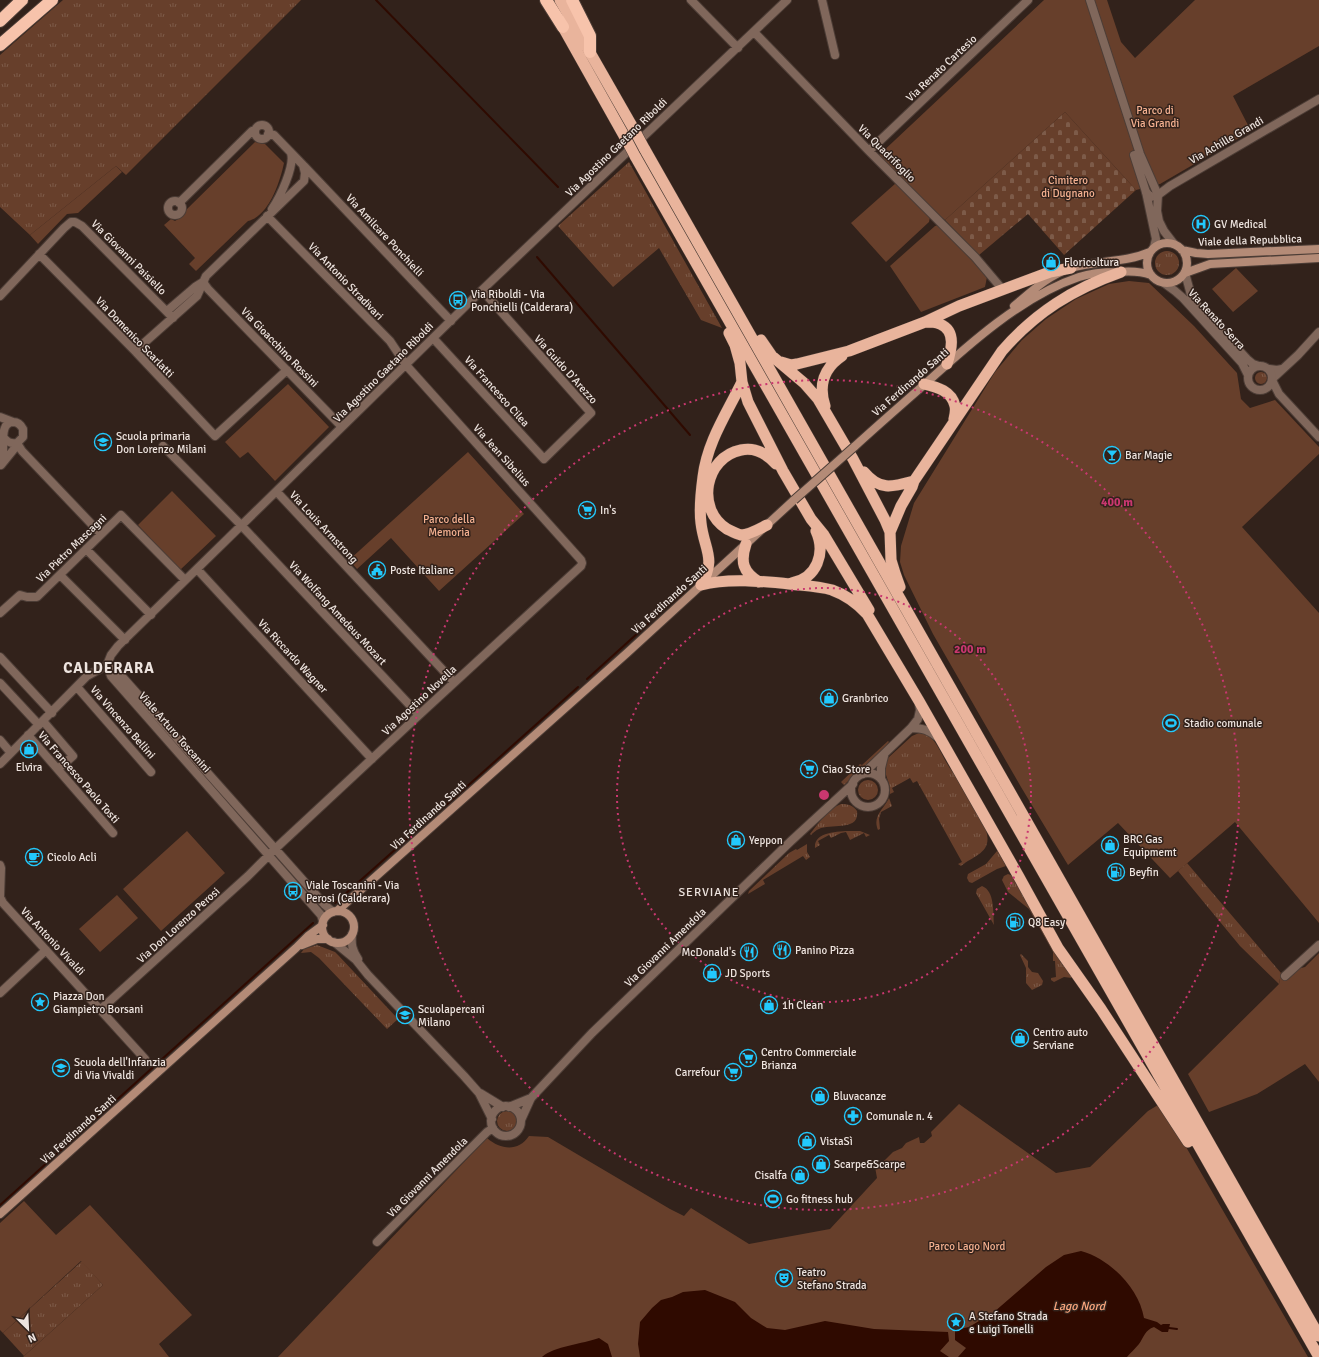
<svg xmlns="http://www.w3.org/2000/svg" width="1319" height="1357" viewBox="0 0 1319 1357" font-family="Signika,sans-serif">
<style>
.grass{fill:url(#grass-tufts)}
.cemetery{fill:url(#cemetery-stones)}
.green{fill:#673f2b}
.water{fill:#2f0a00}
.lines{fill:none;stroke-linecap:round;stroke-linejoin:round}
.stream{stroke:#2f0a00;stroke-width:2}
.minor-casing{stroke:#4c3d36;stroke-width:10}
.tertiary-casing{stroke:#4c3d36;stroke-width:10}
.secondary-casing{stroke:#4c3d36;stroke-width:10}
.trunk-casing{stroke:#4c3d36;stroke-width:12}
.motorway-casing{stroke:#4c3d36;stroke-width:14}
.minor{stroke:#80675b;stroke-width:8}
.tertiary{stroke:#80675b;stroke-width:8}
.secondary{stroke:#b48b77;stroke-width:8}
.trunk{stroke:#e9b49c;stroke-width:11}
.motorway{stroke:#f7c3ab;stroke-width:12}
.secondary-bridge-casing{stroke:#4c3d36;stroke-width:10;stroke-linecap:butt}
.trunk-bridge-casing{stroke:#4c3d36;stroke-width:12;stroke-linecap:butt}
.secondary-bridge{stroke:#b48b77;stroke-width:8}
.trunk-bridge{stroke:#e9b49c;stroke-width:11}
.ring{fill:none;stroke:#c9376f;stroke-width:2;stroke-dasharray:2 4}
.labels{text-anchor:middle;stroke-width:3;stroke-linejoin:round;paint-order:stroke}
.street-label{font-size:11px;fill:#eee4df;stroke:#32221b}
.park-label{font-size:11px;fill:#f5b191;stroke:#32221b}
.poi-label{font-size:11px;fill:#eee4df;stroke:#32221b;text-anchor:start}
.neighbourhood-label{font-size:12px;letter-spacing:1px;fill:#eee4df;stroke:#32221b}
.water-label{font-size:12px;font-style:italic;fill:#fda87f;stroke:#32221b}
.district-label{font-size:15px;font-weight:bold;letter-spacing:1px;fill:#eee4df;stroke:#32221b}
.centre{fill:#c9376f;stroke:#32221b;stroke-width:2}
.ring-label{font-size:12px;text-anchor:middle;font-weight:bold;fill:#c9376f;stroke:#32221b;stroke-width:3;stroke-linejoin:round;paint-order:stroke}
</style>
<defs>
<pattern id="grass-tufts" width="24" height="20" patternUnits="userSpaceOnUse"><rect width="24" height="20" fill="#673f2b"/><path d="M3 7l-1-3M5 7V3M7 7l1-3M15 17l-1-3M17 17v-4M19 17l1-3" fill="none" stroke="#7d5b49"/></pattern>
<pattern id="cemetery-stones" width="16" height="16" patternUnits="userSpaceOnUse"><rect width="16" height="16" fill="#673f2b"/><path d="M2 7V4a2 2 0 0 1 4 0v3zM10 15v-3a2 2 0 0 1 4 0v3z" fill="#7d5b49"/></pattern>
</defs>
<rect width="100%" height="100%" fill="#32221b"/>
<path class="grass" d="M63 0H301L126 175 116 166 30 235 0 207V55Z
M629 162 722 328 701 320 659 248 613 287 558 226Z
M1155 263a12 12 0 1 1 24 0a12 12 0 1 1-24 0Z
M1255 378a6 6 0 1 1 12 0a6 6 0 1 1-12 0Z
M919 733C937 733 942 760 953 772L986 830C993 853 974 855 961 866L958 864 962 862 917 781 913 783 910 778 892 788 894 792 890 794C890 791 890 787 889 784 886 774 882 768 888 758L912 736Z
M888 741 889 742 871 764 860 770 844 785 841 782 860 764 862 765Z
M858 790a10 10 0 1 1 20 0a10 10 0 1 1-20 0Z
M889 798 892 806 881 812 879 819 880 829 878 830C872 816 884 809 889 798Z
M841 804C848 804 853 805 857 811 860 832 830 823 819 829 816 830 813 833 811 835L810 834C818 824 828 809 841 804Z
M860 831 870 835 866 837 864 833 850 840 846 832 841 833 831 838 829 835 818 841 820 845 815 848C813 829 848 831 860 831Z
M807 844V852L810 857 806 860 803 856 763 880 765 884 748 894 749 891 789 853 796 849 797 850Z
M997 851H998L1006 866 997 869 972 883 969 882 967 878 968 874 986 864Z
M1187 863 1281 973 1279 984 1240 946 1178 871Z
M1008 874 1013 876 1072 978 1064 977 1054 982 1051 980V978L1056 977 1055 961H1053V952L1029 909 1008 892 1002 880 1004 876Z
M982 886C995 891 993 913 994 925L976 893 977 889Z
M317 945 335 952 339 956 398 1019 387 1029 319 958 311 952 301 953 304 949Z
M1021 954 1028 961V967L1032 972 1038 973 1043 981 1042 985 1032 990 1026 983V968L1020 955Z
M497 1121a10 10 0 1 1 20 0a10 10 0 1 1-20 0Z
M82 1261 103 1285 24 1356 3 1333Z"/>
<path class="cemetery" d="M1065 112 1136 190 1064 255 1028 214 979 255 945 220Z"/>
<path class="green" d="M1044 0H1107L1121 42 1135 58 1195 0H1319V46L1233 96 1251 131 1160 184 1136 190 1065 112 945 220 933 211 878 156Z
M255 142 265 144 284 163C280 182 269 216 248 221L196 271 189 264 195 258 164 225 171 219 175 221 183 216 186 210Z
M116 166 122 172 78 213 67 214 38 244 30 235Z
M896 183 930 217 929 222 886 262 851 223Z
M938 225 971 258 987 277 985 287 921 312 890 266 935 226Z
M1236 268 1258 291 1233 312 1212 289Z
M1129 281 1149 283 1194 326 1237 373 1241 399 1250 408 1275 400 1319 447V454L1242 527 1319 613V923L1235 822 1170 878 1118 823 1068 865 1021 787 933 634 904 575 900 562 901 546 914 503 995 372 1022 340 1046 319 1076 299 1109 284Z
M288 384 329 427 275 481 248 452 240 458 225 442Z
M468 452 524 514 439 591 391 538 357 569 349 560Z
M172 491 216 536 180 570 138 525Z
M187 831 225 873 161 931 123 889Z
M117 895 138 918 100 952 79 929Z
M1319 953V1082L1305 1064 1257 1094 1209 1112 1188 1074 1279 984 1281 973 1305 967Z
M959 1104 1056 1173 1090 1167 1148 1111 1158 1105 1175 1128 1308 1357H278L487 1138C501 1150 518 1152 529 1136L548 1137 670 1209 684 1216 691 1208 749 1244 830 1229 877 1178 875 1167 885 1160 893 1152 902 1148 906 1143 919 1137 920 1143H924L932 1136 931 1132Z
M24 1201 56 1235 90 1205 192 1315 159 1344 169 1357H23L103 1285 81 1261 3 1333 0 1330V1223Z"/>
<path class="water" d="M1081 1251C1110 1259 1139 1288 1144 1318L1157 1322 1161 1325 1163 1324H1170L1168 1332H1162L1154 1327C1145 1330 1144 1337 1139 1344 1135 1349 1130 1353 1127 1357H958L966 1348 955 1340V1330L969 1327 994 1312 1046 1267 1064 1255Z
M705 1290 735 1302 751 1318 767 1328 785 1330 825 1321 874 1329 948 1332 949 1341 940 1351 949 1357H640L638 1344 640 1322 652 1308 661 1300 672 1297 683 1292Z
M599 1338 608 1344 612 1357H542C554 1346 583 1344 599 1338Z"/>
<g class="lines">
<path class="stream" d="M376 0 558 187
M537 257 690 435
M656 616 683 593 686 586
M587 679 650 622
M444 807 578 687
M335 903 434 815
M0 1205 313 923
M1169 1328 1177 1329"/>
<g class="minor-casing">
<path id="minor" d="M691 0 738 48
M822 0 835 55
M754 32 869 151 975 257 1003 290
M255 132a7 7 0 1 1 14 0a7 7 0 1 1-14 0Z
M869 151 1028 0
M304 166 451 321
M1146 192 1151 197 1158 195 1170 186 1319 99
M168 208a7 7 0 1 1 14 0a7 7 0 1 1-14 0Z
M178 202 179 203 252 131 255 130
M272 209C280 197 295 166 291 153
M39 254 135 351 215 436 287 370
M203 282 208 289 342 427
M0 296 64 228 71 222H75L82 226 173 318
M167 311 195 287 203 282
M433 338 544 459 591 413 482 290
M135 351 197 296 206 276 304 181 305 173 303 165 274 135 268 134
M1269 369 1277 370 1282 369
M1272 379 1298 355 1319 332
M0 417 13 422
M17 443 22 451 101 534
M163 446 241 525 419 715
M0 461C1 458 2 455 3 452 4 443 0 422 13 422 18 422 21 425 23 429V437L17 443C10 444 6 442 2 435
M1 465 14 449 16 443
M277 492 454 682
M86 549 151 615
M197 569 372 759
M60 575 125 640
M0 613 20 595 27 597H37L121 515 185 580
M0 657 52 713
M107 665 111 676 321 915 323 921
M107 665 118 672 325 905 333 912
M0 683 39 725
M77 687 151 772
M43 721 73 756 58 769
M911 728C923 728 929 730 937 737
M28 735 113 833
M0 740 11 753
M0 764 87 676 107 665 111 655 118 646 482 290 787 0
M851 790a17 17 0 1 1 34 0a17 17 0 1 1-34 0Z
M863 774 911 728 918 719 920 710 919 703
M881 779V768L884 756
M0 865 1 868 0 897 3 903 145 1059
M352 934C351 944 352 950 358 959
M334 942 356 960 368 975 464 1076 479 1093 492 1119
M1285 976 1319 945
M0 993 46 950
M101 1009 248 876 275 849 419 715 581 566 582 563 581 560 406 365 390 341 267 216
M480 1093 503 1107
M491 1121a15 15 0 1 1 30 0a15 15 0 1 1-30 0Z
M509 1107 531 1098
M521 1120 531 1098 592 1033 791 841 853 784
M377 1242 487 1132 493 1128"/>
</g>
<g class="tertiary-casing">
<path id="tertiary" d="M1090 0 1140 154 1158 195 1157 211 1159 221 1164 231 1174 244
M1134 155 1146 192 1156 239 1154 247
M1185 273 1191 295 1195 303 1247 359 1253 364 1259 366
M1164 283 1175 291 1183 298 1242 363 1248 375
M1248 378a12 12 0 1 1 24 0a12 12 0 1 1-24 0Z
M1272 380 1279 394 1319 437"/>
</g>
<g class="secondary-casing">
<path id="secondary" d="M1147 263a20 20 0 1 1 40 0a20 20 0 1 1-40 0Z
M1182 250 1196 253 1208 254 1319 249
M1185 273 1210 264 1319 258
M1014 306C1032 291 1049 275 1071 268 1097 260 1125 263 1150 252
M854 447C877 426 901 405 925 384 968 345 1022 296 1079 277 1091 273 1104 272 1118 272 1129 271 1140 271 1151 275
M337 911 627 653 794 500
M322 927a16 16 0 1 1 32 0a16 16 0 1 1-32 0Z
M302 945 317 939H328
M0 1214 296 948 308 936 323 925"/>
</g>
<g class="trunk-casing">
<path id="trunk" d="M560 0 636 133
M559 20 627 141
M644 148 1319 1336
M635 156 1319 1357
M925 322C929 322 936 322 940 324 957 331 951 351 947 364
M729 333 735 345 740 363 742 382 748 402 783 471 811 519 824 535 869 610
M761 340 772 356 804 383 818 399 853 459 885 520 890 532 891 560 895 573 900 587
M781 362 791 365 797 364 849 351 925 322 959 306 1050 272 1071 268
M924 384C937 387 952 391 955 406 956 410 955 415 954 419
M825 406C818 385 824 368 842 356
M864 472C880 491 892 487 914 481
M767 525C759 529 749 535 741 535 736 534 731 531 727 529 695 509 705 457 741 450 755 447 767 454 776 464
M890 532 901 506 912 487 914 481 1002 351C1036 312 1073 289 1121 272
M746 544C740 562 743 572 759 582
M792 583C817 578 826 553 816 531
M701 585C730 577 769 582 799 585 810 586 822 587 832 590 846 595 857 603 867 614L919 701 1019 877 1058 948 1101 1009 1188 1142
M701 585C717 558 704 550 701 523 699 508 701 492 703 477 707 442 727 413 742 382"/>
</g>
<g class="motorway-casing">
<path id="motorway" d="M546 0 563 27
M572 0 590 36V52
M0 21 22 0
M0 45 52 0"/>
</g>
<use href="#minor" class="minor"/>
<use href="#tertiary" class="tertiary"/>
<use href="#secondary" class="secondary"/>
<use href="#trunk" class="trunk"/>
<use href="#motorway" class="motorway"/>
<g class="secondary-bridge-casing">
<path id="secondary-bridge" d="M794 500 854 447"/>
</g>
<g class="trunk-bridge-casing">
<path id="trunk-bridge" d="M636 133 644 148
M627 141 635 156"/>
</g>
<use href="#secondary-bridge" class="secondary-bridge"/>
<use href="#trunk-bridge" class="trunk-bridge"/>
</g>
<g class="ring">
<circle cx="824" cy="795" r="207"/>
<circle cx="824" cy="795" r="415"/>
</g>
<defs>
<g id="hospital-ring" transform="scale(0.9)"><circle r="9.5" fill="#32221b" stroke="#22c9fd" stroke-width="1.5"/><path d="M-5-5h3v3.5h4V-5h3V5h-3V1.5h-4V5h-3Z" fill="#22c9fd"/></g>
<g id="shop-ring" transform="scale(0.9)"><circle r="9.5" fill="#32221b" stroke="#22c9fd" stroke-width="1.5"/><path d="M-5-2.5h2.3a2.7 3.5 0 0 1 5.4 0H5L5.5 6h-11ZM-1.5-2.5h3a1.5 2.3 0 0 0-3 0Z" fill="#22c9fd"/></g>
<g id="bus-ring" transform="scale(0.9)"><circle r="9.5" fill="#32221b" stroke="#22c9fd" stroke-width="1.5"/><path d="M-5-6H5V4H4V6H2V4H-2V6H-4V4H-5ZM-3.5-4V0h7V-4ZM-3.5 1.2v1.5H-2V1.2ZM2 1.2v1.5H3.5V1.2Z" fill="#22c9fd"/></g>
<g id="school-ring" transform="scale(0.9)"><circle r="9.5" fill="#32221b" stroke="#22c9fd" stroke-width="1.5"/><path d="M0-5L7-2L0 1L-7-2ZM-4 1L0 2.5L4 1V4Q0 6-4 4Z" fill="#22c9fd"/></g>
<g id="bar-ring" transform="scale(0.9)"><circle r="9.5" fill="#32221b" stroke="#22c9fd" stroke-width="1.5"/><path d="M-6-5H6L.8 .8V4.5H3.5V6h-7V4.5H-.8V.8Z" fill="#22c9fd"/></g>
<g id="supermarket-ring" transform="scale(0.9)"><circle r="9.5" fill="#32221b" stroke="#22c9fd" stroke-width="1.5"/><path d="M-6-5.5h2.5l.6 2H6L4.5 2H-2.5L-4.4-4H-6ZM-1.5 3.2a1.3 1.3 0 1 0 .1 0ZM3 3.2a1.3 1.3 0 1 0 .1 0Z" fill="#22c9fd"/></g>
<g id="civic-ring" transform="scale(0.9)"><circle r="9.5" fill="#32221b" stroke="#22c9fd" stroke-width="1.5"/><path d="M-.6-6.5H3V-4.5H.6V-3L4-1V1h2V6H-6V1h2V-1L-.6-3ZM-1.2 2.5V6h2.4V2.5Z" fill="#22c9fd"/></g>
<g id="stadium-ring" transform="scale(0.9)"><circle r="9.5" fill="#32221b" stroke="#22c9fd" stroke-width="1.5"/><path d="M0-5a6.5 5 0 1 0 0 10a6.5 5 0 1 0 0-10ZM-3.5-1.8h7v3.6h-7Z" fill="#22c9fd"/></g>
<g id="cafe-ring" transform="scale(0.9)"><circle r="9.5" fill="#32221b" stroke="#22c9fd" stroke-width="1.5"/><path d="M-5.5-4.5H6V0H3Q3 3.5 0 3.5H-2.5Q-5.5 3.5-5.5 0ZM3-3.2v2h1.7v-2ZM-6 4.5H4V6H-6Z" fill="#22c9fd"/></g>
<g id="fuel-ring" transform="scale(0.9)"><circle r="9.5" fill="#32221b" stroke="#22c9fd" stroke-width="1.5"/><path d="M-5.5-6h7V0h2V4h1.3V-2.5L3-4.5l.8-.8L6-3V5H2.5V1h-1V6h-7ZM-4.2-4.7v3.2H.2V-4.7Z" fill="#22c9fd"/></g>
<g id="restaurant-ring" transform="scale(0.9)"><circle r="9.5" fill="#32221b" stroke="#22c9fd" stroke-width="1.5"/><path d="M-5-6h1v4h1v-4h1v4h1v-4h1v5L-1.5 .5V6h-2V.5L-5-1ZM5-6V6H3V1.5H1.5Q1.5-4 5-6Z" fill="#22c9fd"/></g>
<g id="sight-ring" transform="scale(0.9)"><circle r="9.5" fill="#32221b" stroke="#22c9fd" stroke-width="1.5"/><path d="M0-6L1.8-2.2L6-1.7L2.9 1.2L3.7 5.4L0 3.3L-3.7 5.4L-2.9 1.2L-6-1.7L-1.8-2.2Z" fill="#22c9fd"/></g>
<g id="pharmacy-ring" transform="scale(0.9)"><circle r="9.5" fill="#32221b" stroke="#22c9fd" stroke-width="1.5"/><path d="M-2-6h4v4h4v4h-4v4h-4v-4h-4v-4h4Z" fill="#22c9fd"/></g>
<g id="theatre-ring" transform="scale(0.9)"><circle r="9.5" fill="#32221b" stroke="#22c9fd" stroke-width="1.5"/><path d="M-5-5.5Q0-4 5-5.5V0Q5 5 0 6Q-5 5-5 0ZM-3.3-2.5H-1v1.5H-3.3ZM1-2.5H3.3v1.5H1ZM-2.8 1Q0 5.5 2.8 1Z" fill="#22c9fd"/></g>
</defs>
<g fill-rule="evenodd">
<use href="#hospital-ring" x="1201" y="224"/>
<use href="#shop-ring" x="1051" y="262"/>
<use href="#bus-ring" x="458" y="300"/>
<use href="#school-ring" x="103" y="442"/>
<use href="#bar-ring" x="1112" y="455"/>
<use href="#supermarket-ring" x="587" y="510"/>
<use href="#civic-ring" x="377" y="570"/>
<use href="#shop-ring" x="829" y="698"/>
<use href="#stadium-ring" x="1171" y="723"/>
<use href="#shop-ring" x="29" y="749"/>
<use href="#supermarket-ring" x="809" y="769"/>
<use href="#shop-ring" x="736" y="840"/>
<use href="#shop-ring" x="1110" y="845"/>
<use href="#cafe-ring" x="34" y="857"/>
<use href="#fuel-ring" x="1116" y="872"/>
<use href="#bus-ring" x="293" y="891"/>
<use href="#fuel-ring" x="1015" y="922"/>
<use href="#restaurant-ring" x="782" y="950"/>
<use href="#restaurant-ring" x="749" y="952"/>
<use href="#shop-ring" x="712" y="973"/>
<use href="#sight-ring" x="40" y="1002"/>
<use href="#shop-ring" x="769" y="1005"/>
<use href="#school-ring" x="405" y="1015"/>
<use href="#shop-ring" x="1020" y="1038"/>
<use href="#supermarket-ring" x="748" y="1058"/>
<use href="#school-ring" x="61" y="1068"/>
<use href="#supermarket-ring" x="733" y="1072"/>
<use href="#shop-ring" x="820" y="1096"/>
<use href="#pharmacy-ring" x="853" y="1116"/>
<use href="#shop-ring" x="807" y="1141"/>
<use href="#shop-ring" x="821" y="1164"/>
<use href="#shop-ring" x="800" y="1175"/>
<use href="#stadium-ring" x="773" y="1199"/>
<use href="#theatre-ring" x="784" y="1278"/>
<use href="#sight-ring" x="956" y="1322"/>
</g>
<g class="labels">
<g class="street-label">
<text transform="translate(941 68) rotate(-43)" y="4">Via Renato Cartesio</text>
<text transform="translate(1226 140) rotate(-30)" y="4">Via Achille Grandi</text>
<text transform="translate(616 147) rotate(-44)" y="4">Via Agostino Gaetano Riboldi</text>
<text transform="translate(887 153) rotate(45)" y="4">Via Quadrifoglio</text>
<text transform="translate(385 235) rotate(47)" y="4">Via Amilcare Ponchielli</text>
<text transform="translate(1250 240) rotate(-2)" y="4">Viale della Repubblica</text>
<text transform="translate(129 257) rotate(45)" y="4">Via Giovanni Paisiello</text>
<text transform="translate(346 281) rotate(46)" y="4">Via Antonio Stradivari</text>
<text transform="translate(1217 319) rotate(47)" y="4">Via Renato Serra</text>
<text transform="translate(135 337) rotate(46)" y="4">Via Domenico Scarlatti</text>
<text transform="translate(280 347) rotate(46)" y="4">Via Gioacchino Rossini</text>
<text transform="translate(566 369) rotate(48)" y="4">Via Guido D'Arezzo</text>
<text transform="translate(383 372) rotate(-45)" y="4">Via Agostino Gaetano Riboldi</text>
<text transform="translate(910 382) rotate(-41)" y="4">Via Ferdinando Santi</text>
<text transform="translate(497 391) rotate(48)" y="4">Via Francesco Cilea</text>
<text transform="translate(502 455) rotate(48)" y="4">Via Jean Sibelius</text>
<text transform="translate(324 527) rotate(47)" y="4">Via Louis Armstrong</text>
<text transform="translate(71 548) rotate(-44)" y="4">Via Pietro Mascagni</text>
<text transform="translate(669 599) rotate(-42)" y="4">Via Ferdinando Santi</text>
<text transform="translate(338 613) rotate(47)" y="4">Via Wolfang Amedeus Mozart</text>
<text transform="translate(293 656) rotate(47)" y="4">Via Riccardo Wagner</text>
<text transform="translate(419 700) rotate(-43)" y="4">Via Agostino Novella</text>
<text transform="translate(123 722) rotate(49)" y="4">Via Vincenzo Bellini</text>
<text transform="translate(175 732) rotate(49)" y="4">Viale Arturo Toscanini</text>
<text transform="translate(79 777) rotate(49)" y="4">Via Francesco Paolo Tosti</text>
<text transform="translate(428 815) rotate(-42)" y="4">Via Ferdinando Santi</text>
<text transform="translate(178 925) rotate(-42)" y="4">Via Don Lorenzo Perosi</text>
<text transform="translate(53 941) rotate(47)" y="4">Via Antonio Vivaldi</text>
<text transform="translate(665 947) rotate(-44)" y="4">Via Giovanni Amendola</text>
<text transform="translate(78 1129) rotate(-42)" y="4">Via Ferdinando Santi</text>
<text transform="translate(427 1177) rotate(-45)" y="4">Via Giovanni Amendola</text>
</g>
<g class="park-label">
<text x="1155" y="114">Parco di<tspan x="1155" dy="13">Via Grandi</tspan></text>
<text x="1068" y="184">Cimitero<tspan x="1068" dy="13">di Dugnano</tspan></text>
<text x="449" y="523">Parco della<tspan x="449" dy="13">Memoria</tspan></text>
<text x="967" y="1250">Parco Lago Nord</text>
</g>
<g class="poi-label">
<text x="1214" y="228">GV Medical</text>
<text x="1064" y="266">Floricoltura</text>
<text x="471" y="298">Via Riboldi - Via<tspan x="471" dy="13">Ponchielli (Calderara)</tspan></text>
<text x="116" y="440">Scuola primaria<tspan x="116" dy="13">Don Lorenzo Milani</tspan></text>
<text x="1125" y="459">Bar Magie</text>
<text x="600" y="514">In's</text>
<text x="390" y="574">Poste Italiane</text>
<text x="842" y="702">Granbrico</text>
<text x="1184" y="727">Stadio comunale</text>
<text x="29" y="771" text-anchor="middle">Elvira</text>
<text x="822" y="773">Ciao Store</text>
<text x="1123" y="843">BRC Gas<tspan x="1123" dy="13">Equipmemt</tspan></text>
<text x="749" y="844">Yeppon</text>
<text x="47" y="861">Cicolo Acli</text>
<text x="1129" y="876">Beyfin</text>
<text x="306" y="889">Viale Toscanini - Via<tspan x="306" dy="13">Perosi (Calderara)</tspan></text>
<text x="1028" y="926">Q8 Easy</text>
<text x="795" y="954">Panino Pizza</text>
<text x="736" y="956" text-anchor="end">McDonald's</text>
<text x="725" y="977">JD Sports</text>
<text x="53" y="1000">Piazza Don<tspan x="53" dy="13">Giampietro Borsani</tspan></text>
<text x="782" y="1009">1h Clean</text>
<text x="418" y="1013">Scuolapercani<tspan x="418" dy="13">Milano</tspan></text>
<text x="1033" y="1036">Centro auto<tspan x="1033" dy="13">Serviane</tspan></text>
<text x="761" y="1056">Centro Commerciale<tspan x="761" dy="13">Brianza</tspan></text>
<text x="74" y="1066">Scuola dell'Infanzia<tspan x="74" dy="13">di Via Vivaldi</tspan></text>
<text x="720" y="1076" text-anchor="end">Carrefour</text>
<text x="833" y="1100">Bluvacanze</text>
<text x="866" y="1120">Comunale n. 4</text>
<text x="820" y="1145">VistaSì</text>
<text x="834" y="1168">Scarpe&amp;Scarpe</text>
<text x="787" y="1179" text-anchor="end">Cisalfa</text>
<text x="786" y="1203">Go fitness hub</text>
<text x="797" y="1276">Teatro<tspan x="797" dy="13">Stefano Strada</tspan></text>
<text x="969" y="1320">A Stefano Strada<tspan x="969" dy="13">e Luigi Tonelli</tspan></text>
</g>
<g class="neighbourhood-label">
<text x="709" y="896">SERVIANE</text>
</g>
<g class="water-label">
<text x="1079" y="1310">Lago Nord</text>
</g>
<g class="district-label">
<text x="109" y="673">CALDERARA</text>
</g>
</g>
<circle cx="824" cy="795" r="6" class="centre"/>
<g class="ring-label">
<text x="1117" y="506">400 m</text>
<text x="970" y="653">200 m</text>
</g>
<g transform="translate(28 1329) rotate(156)" stroke="#32221b" stroke-width="3" paint-order="stroke">
<path d="M0-3L7 15L0 10L-7 15Z" fill="#eee4df"/>
<text y="-6" font-size="11" font-weight="bold" text-anchor="middle" fill="#eee4df">N</text>
</g>
</svg>
